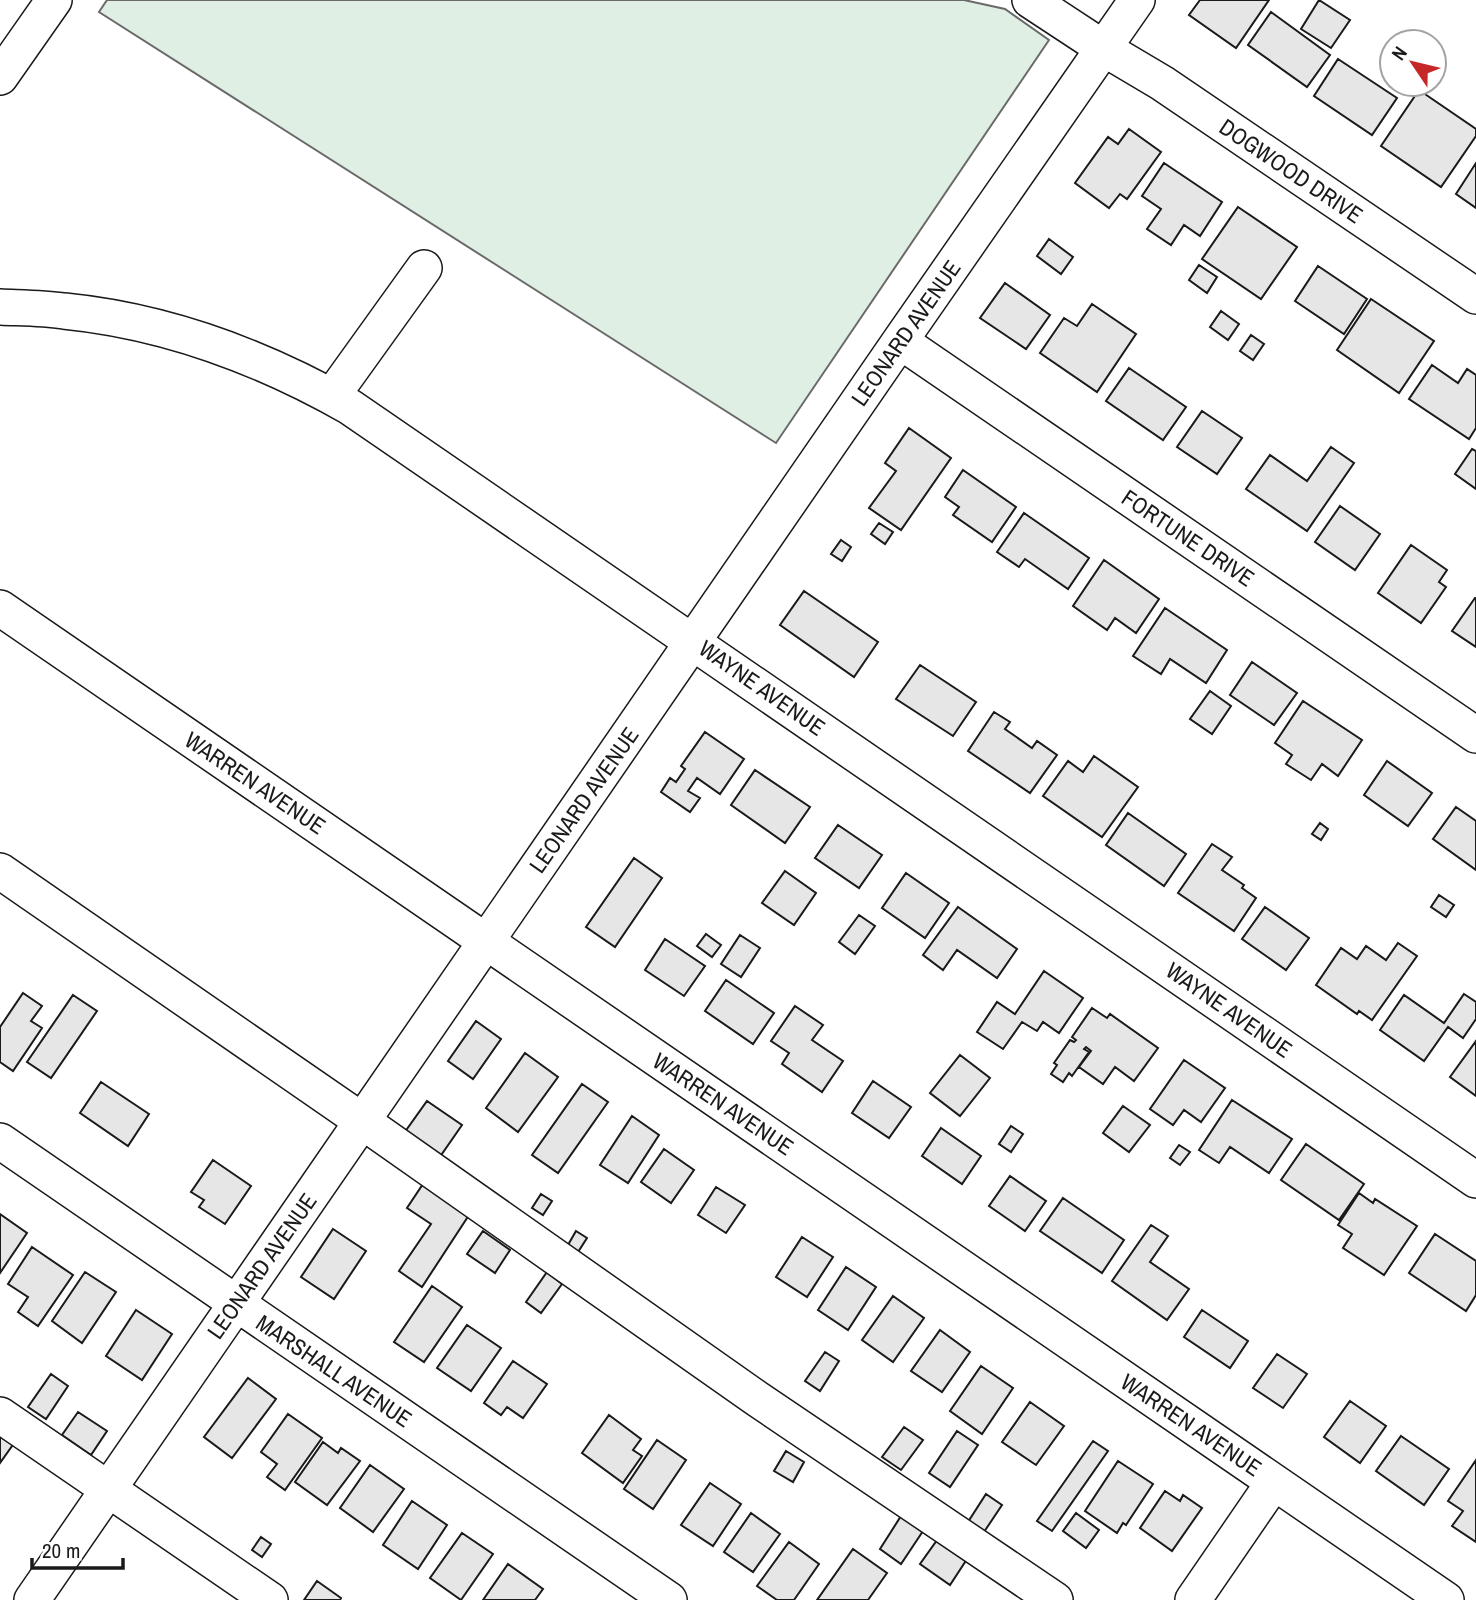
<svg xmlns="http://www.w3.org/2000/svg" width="1476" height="1600" viewBox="0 0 1476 1600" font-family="'Archivo Narrow',sans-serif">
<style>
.green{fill:#e0efe3;stroke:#6a6a6a;stroke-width:2}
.building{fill:#e6e6e6;stroke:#1a1a1a;stroke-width:2}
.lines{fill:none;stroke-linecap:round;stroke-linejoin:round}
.minor-casing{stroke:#1a1a1a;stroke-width:38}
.minor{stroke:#fff;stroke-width:35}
.labels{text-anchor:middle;stroke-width:5;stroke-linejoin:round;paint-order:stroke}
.street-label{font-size:23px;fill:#1a1a1a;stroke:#fff}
</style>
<rect width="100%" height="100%" fill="#fff"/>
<path class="green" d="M107 0H964L1005 9 1049 40 776 443 99 12Z"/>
<path class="building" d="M1200 0H1269L1236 48 1189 15Z
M1319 0 1350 20 1331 48 1301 29Z
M1271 12 1330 55 1307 87 1248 45Z
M1338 59 1397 98 1372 135 1314 96Z
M1419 90 1476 129V136L1441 187 1381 146Z
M1129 129 1161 152 1127 199 1120 194 1109 208 1075 183 1108 137 1118 144Z
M1164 163 1222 202 1200 236 1184 225 1171 245 1147 229 1161 209 1142 196Z
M1476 163V208L1456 194Z
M1238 207 1297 247 1261 299 1202 259Z
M1049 239 1073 257 1061 274 1037 256Z
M1199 265 1217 277 1207 293 1189 280Z
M1318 266 1367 299 1344 334 1295 301Z
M1005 283 1050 315 1026 349 980 318Z
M1371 299 1434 341 1399 393 1337 350Z
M1092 304 1136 334 1097 392 1040 353 1064 318 1077 326Z
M1221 311 1239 324 1228 340 1210 327Z
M1251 335 1264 344 1253 360 1240 351Z
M1432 365 1458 383 1467 369 1476 375V428L1469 439 1409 399Z
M1129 368 1186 407 1163 440 1106 401Z
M1202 411 1242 438 1217 474 1177 447Z
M909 428 951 458 901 530 869 508 896 471 885 463Z
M1331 447 1354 463 1307 531 1246 489 1270 455 1307 481Z
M1472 449 1476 451V489L1455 474Z
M963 470 1016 507 992 542 953 515 959 507 945 497Z
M1340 506 1380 534 1355 570 1315 542Z
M1024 513 1089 558 1068 589 1025 559 1019 567 997 552Z
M879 523 893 532 885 544 871 534Z
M841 540 851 547 842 561 831 554Z
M1411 545 1447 570 1439 582 1446 587 1421 623 1378 593Z
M1104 560 1159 599 1136 633 1115 618 1107 630 1073 606Z
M804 591 878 642 854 677 780 625Z
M1475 598H1476V647L1452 631Z
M1165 608 1227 650 1206 683 1170 659 1161 674 1133 656Z
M1252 662 1297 693 1274 725 1230 695Z
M920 665 976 702 953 736 896 699Z
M1210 691 1231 706 1212 734 1190 719Z
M1303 701 1362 740 1338 776 1322 764 1311 780 1286 764 1292 755 1275 743Z
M994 712 1010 722 1005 729 1032 748 1037 741 1057 755 1030 793 968 751Z
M705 732 744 759 720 794 697 778 688 791 700 798 690 812 661 792 670 778 676 782 685 769 681 766Z
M1094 756 1138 787 1102 837 1043 796 1068 761 1083 772Z
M1387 761 1432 793 1408 826 1364 795Z
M755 770 810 807 785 843 731 805Z
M1456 807 1476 821V870L1433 839Z
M1128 813 1186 854 1164 886 1106 845Z
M1320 823 1328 829 1321 840 1312 834Z
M838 825 882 855 859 888 815 858Z
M1212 844 1232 857 1222 870 1244 885 1242 888 1256 898 1234 931 1178 893Z
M634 858 662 878 615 947 586 927Z
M785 871 816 893 794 925 762 903Z
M906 873 949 903 925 938 882 908Z
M1439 895 1454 905 1446 917 1431 907Z
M958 907 1017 949 997 978 957 950 943 970 923 955Z
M1265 907 1309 938 1286 970 1242 939Z
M859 915 875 926 855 954 839 942Z
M706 934 721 945 712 957 697 946Z
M740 935 760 948 741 977 721 964Z
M665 939 705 966 684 996 645 970Z
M1398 943 1417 956 1372 1020 1359 1011 1357 1014 1316 985 1341 948 1357 959 1366 946 1386 960Z
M1044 971 1083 998 1059 1033 1043 1022 1037 1031 1022 1022 1003 1049 977 1032 997 1002 1015 1014Z
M726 980 774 1013 753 1044 705 1011Z
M23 993 42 1006 31 1021 42 1028 13 1071 0 1062V1027Z
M1464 994 1476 1002V1019L1463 1038 1448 1027 1424 1061 1380 1030 1404 995 1444 1023Z
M73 995 97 1011 51 1078 27 1062Z
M795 1006 823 1025 812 1040 843 1061 822 1092 782 1064 789 1053 771 1041Z
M1092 1008 1107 1018 1110 1014 1158 1048 1134 1081 1115 1067 1103 1084 1079 1067 1091 1051 1086 1047 1084 1049 1089 1052 1072 1076 1069 1073 1063 1082 1051 1074 1057 1065 1054 1063 1070 1040 1074 1042 1076 1040 1072 1037Z
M476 1021 501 1039 473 1079 448 1061Z
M1476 1041V1096L1450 1077Z
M525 1053 558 1077 518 1132 486 1108Z
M960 1055 990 1078 960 1116 930 1093Z
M1184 1060 1225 1088 1201 1122 1184 1110 1173 1125 1150 1109Z
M873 1081 911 1107 889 1138 852 1113Z
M101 1082 149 1114 128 1146 80 1113Z
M582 1084 608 1102 558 1173 532 1155Z
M1232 1100 1292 1139 1269 1173 1230 1147 1219 1163 1199 1150Z
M427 1101 462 1125 437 1161 402 1136Z
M1123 1106 1150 1125 1129 1152 1103 1133Z
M632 1116 659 1135 628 1183 600 1165Z
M1011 1126 1023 1134 1011 1152 999 1144Z
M941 1128 981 1156 962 1184 922 1156Z
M1306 1144 1364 1184 1339 1220 1281 1180Z
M1179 1145 1190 1152 1180 1165 1170 1158Z
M664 1149 694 1170 671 1203 641 1182Z
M213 1160 251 1186 225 1224 199 1207 204 1200 191 1192Z
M1010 1176 1046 1201 1025 1231 989 1206Z
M423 1184 469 1215 422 1287 399 1271 431 1224 407 1208Z
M716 1187 745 1205 726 1233 698 1215Z
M1359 1193 1373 1203 1375 1199 1417 1226 1384 1275 1343 1248 1352 1234 1338 1225Z
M541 1194 552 1201 543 1215 532 1208Z
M1063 1198 1124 1240 1102 1273 1040 1231Z
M0 1214 27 1233 0 1273Z
M1151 1225 1168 1236 1150 1262 1189 1289 1167 1320 1112 1281Z
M333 1229 366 1251 334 1299 301 1277Z
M483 1231 510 1250 495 1273 467 1254Z
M576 1231 587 1238 578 1252 568 1245Z
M1435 1234 1476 1261V1295L1466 1311 1409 1273Z
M802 1237 833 1257 807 1297 776 1277Z
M32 1247 73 1275 38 1326 18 1312 28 1297 8 1284Z
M846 1267 876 1287 848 1330 818 1310Z
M85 1272 116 1292 82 1343 52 1321Z
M547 1272 562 1284 541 1313 526 1302Z
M432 1286 462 1307 424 1362 394 1342Z
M893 1296 924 1318 893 1362 862 1340Z
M136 1310 172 1334 142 1380 106 1356Z
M1202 1310 1248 1341 1230 1368 1184 1337Z
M467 1325 501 1348 471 1391 437 1368Z
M940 1330 970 1352 942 1392 911 1371Z
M825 1352 839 1361 820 1391 805 1381Z
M1277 1354 1307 1374 1283 1408 1253 1388Z
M513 1361 547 1384 523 1418 507 1407 501 1415 484 1403Z
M981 1366 1013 1388 982 1434 950 1411Z
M51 1374 68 1386 46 1419 28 1407Z
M248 1378 276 1399 232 1458 204 1437Z
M1350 1401 1386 1426 1360 1463 1324 1437Z
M1030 1402 1064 1426 1036 1465 1002 1442Z
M78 1412 107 1431 91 1455 62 1435Z
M288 1414 322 1438 285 1490 267 1477 277 1464 261 1452Z
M609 1415 641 1439 633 1450 642 1456 623 1483 582 1453Z
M0 1427 17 1439 0 1463Z
M904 1427 923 1440 901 1470 882 1457Z
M957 1431 978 1445 950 1487 929 1473Z
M1401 1436 1449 1469 1424 1505 1376 1471Z
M657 1440 686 1460 653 1509 624 1489Z
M1093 1441 1108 1451 1052 1531 1037 1521Z
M323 1442 338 1453 341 1448 360 1461 327 1505 295 1482Z
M786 1451 804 1462 793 1482 774 1471Z
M1476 1460V1542L1452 1526 1463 1511 1448 1501Z
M1118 1461 1153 1484 1126 1525 1123 1523 1117 1533 1085 1511Z
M370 1465 404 1489 373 1532 340 1508Z
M710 1483 741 1504 713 1546 681 1525Z
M1165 1491 1180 1501 1183 1495 1202 1508 1172 1551 1140 1528Z
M986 1494 1002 1505 984 1532 968 1522Z
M412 1501 447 1525 418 1569 383 1545Z
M751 1513 780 1534 753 1572 724 1552Z
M1076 1513 1099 1530 1086 1548 1063 1531Z
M901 1516 923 1531 901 1564 880 1549Z
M462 1533 493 1554 461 1600 430 1578Z
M940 1536 969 1556 950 1585 920 1564Z
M261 1537 271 1544 262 1557 252 1550Z
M789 1542 819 1564 794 1600H777L757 1586Z
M853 1549 887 1573 868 1600H817Z
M508 1564 543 1589 535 1600H483Z
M317 1581 341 1598 340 1600H304Z"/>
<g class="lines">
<g class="minor-casing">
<path id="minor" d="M1030 0 1103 48 1162 83 1476 296
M0 77 54 0
M0 307C21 308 43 308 64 311 165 321 262 357 350 407L1476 1180
M900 341 1476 735
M332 396 424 268
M0 608 1446 1600
M0 871 362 1121 756 1398 1055 1600
M0 1141 669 1600
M0 1415 270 1600
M32 1600 900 341 1137 0
M1193 1600 1274 1482"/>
</g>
<use href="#minor" class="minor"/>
</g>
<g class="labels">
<g class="street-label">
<text transform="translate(1291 171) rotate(34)" y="8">DOGWOOD DRIVE</text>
<text transform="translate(906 333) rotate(-55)" y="8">LEONARD AVENUE</text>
<text transform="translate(1188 538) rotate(34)" y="8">FORTUNE DRIVE</text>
<text transform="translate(762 688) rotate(35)" y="8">WAYNE AVENUE</text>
<text transform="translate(255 783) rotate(34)" y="8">WARREN AVENUE</text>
<text transform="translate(584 800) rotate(-55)" y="8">LEONARD AVENUE</text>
<text transform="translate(1229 1010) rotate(35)" y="8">WAYNE AVENUE</text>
<text transform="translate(723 1104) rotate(34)" y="8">WARREN AVENUE</text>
<text transform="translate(262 1266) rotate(-55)" y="8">LEONARD AVENUE</text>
<text transform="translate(334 1371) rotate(34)" y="8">MARSHALL AVENUE</text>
<text transform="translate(1191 1425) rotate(34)" y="8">WARREN AVENUE</text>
</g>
</g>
<g transform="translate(1413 63) rotate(305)"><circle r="33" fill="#ffffff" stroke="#a3a3a3" stroke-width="2"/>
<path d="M0-5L12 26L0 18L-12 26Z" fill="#c62828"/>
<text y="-10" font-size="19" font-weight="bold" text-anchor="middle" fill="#1a1a1a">N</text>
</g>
<path d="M32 1558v10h91v-10" fill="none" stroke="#1a1a1a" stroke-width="3.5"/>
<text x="42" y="1558" font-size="21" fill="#1a1a1a" stroke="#ffffff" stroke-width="5" paint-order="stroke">20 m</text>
</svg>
